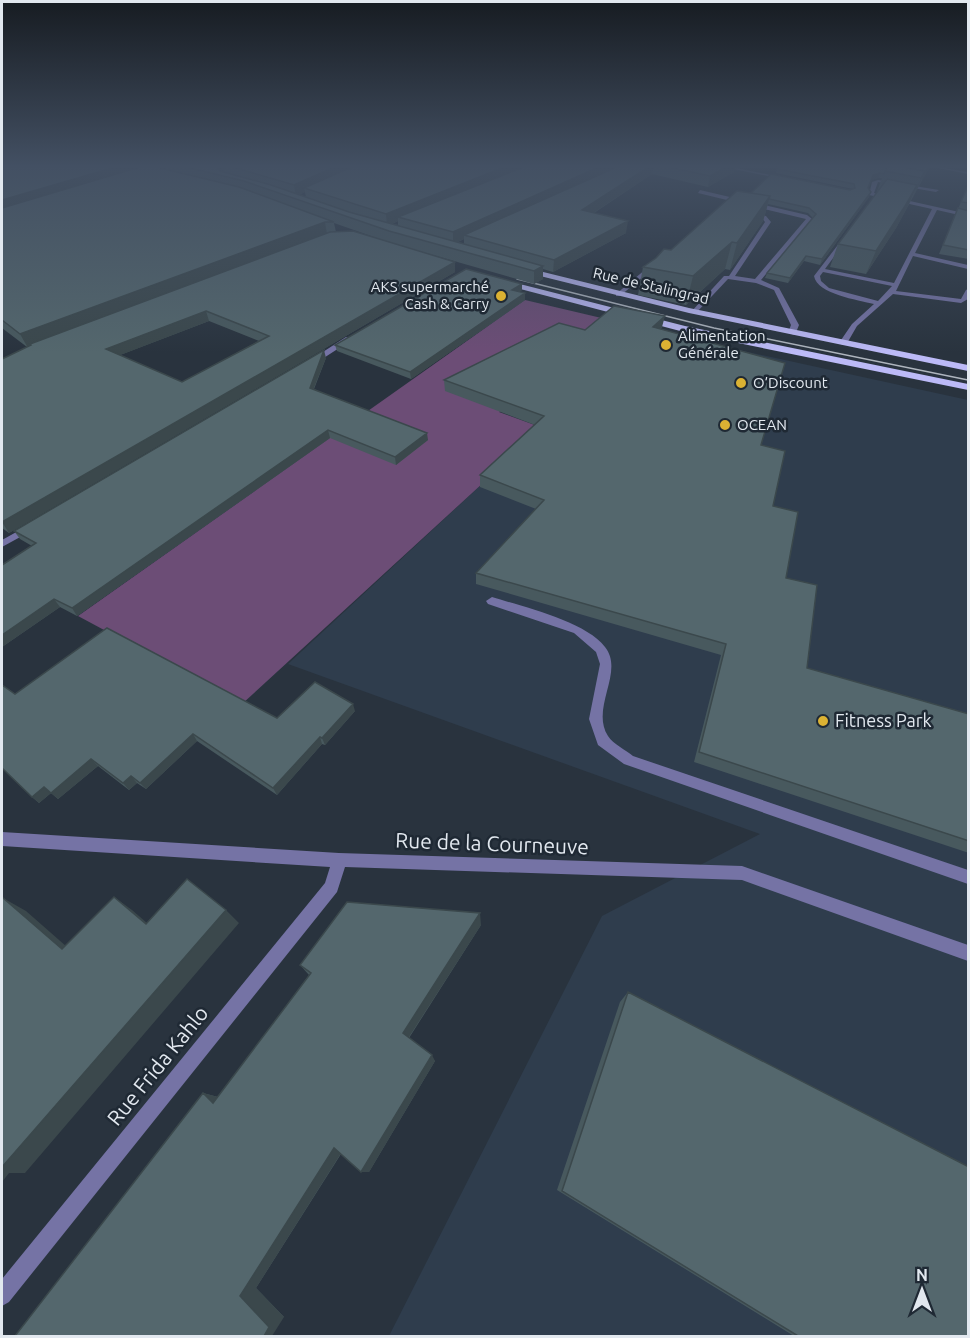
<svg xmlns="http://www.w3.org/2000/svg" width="970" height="1338" viewBox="0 0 970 1338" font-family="Ubuntu,sans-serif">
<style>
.built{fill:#2f3d4d}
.green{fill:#6c4d76}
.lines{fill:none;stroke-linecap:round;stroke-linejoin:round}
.lane{fill:#7573a5;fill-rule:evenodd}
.street{fill:#7573a5;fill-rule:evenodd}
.primary{fill:#bcbaf7;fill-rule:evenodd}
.tram{stroke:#aeb5be;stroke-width:1.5}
.wall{fill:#48595e;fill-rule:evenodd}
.shaded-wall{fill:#3b484c}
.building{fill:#54676d;stroke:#3b484c;stroke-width:1.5;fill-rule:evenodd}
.poi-dot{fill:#dbb233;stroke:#1f2934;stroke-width:2}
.labels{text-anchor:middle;stroke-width:5;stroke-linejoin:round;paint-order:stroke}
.far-street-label{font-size:15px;fill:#e2e8ef;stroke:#1f2934}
.far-poi-label{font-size:15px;fill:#e2e8ef;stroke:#1f2934;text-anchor:start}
.poi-label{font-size:18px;fill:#e2e8ef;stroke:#1f2934;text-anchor:start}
.near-street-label{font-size:21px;fill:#e2e8ef;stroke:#1f2934}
</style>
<rect width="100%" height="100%" fill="#29333e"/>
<path class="built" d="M648 330 968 400V1336H389L602 916 760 834 288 664Z"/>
<path class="green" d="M525 300 610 320 499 412 543 428 242 704 78 616Z"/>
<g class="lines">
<path class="lane" d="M878 180 939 190 936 192 878 182 874 193 968 214V217L937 210 915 253 968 265V269L913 256 896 291 961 299 966 290 968 289V299L961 303 893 294 857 326 846 345H843L839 343 852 324 874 304C858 300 817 294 814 276L844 237 847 239 825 269 894 283 932 209 869 195 872 182ZM823 272 892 286 878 301 829 288 821 281 820 276Z
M700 190 807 215 812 219 761 280 779 288 799 325 795 335 788 333 791 325 774 290 756 283 728 279 696 313 691 312 724 276H729L765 222 762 218 747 215V213L766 216 771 222 735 276 755 279 806 219 698 193Z
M652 264 657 265 620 296H616V294Z
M492 597C523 607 585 621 605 647 625 672 590 708 608 736 613 744 626 750 633 756L968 870V884L624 764 598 745 589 719 600 664 596 652 574 633 488 604 486 601Z"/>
<path class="street" d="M718 166H727L785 178 783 179Z
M931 166 968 172V174L933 167Z
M346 337 353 339 316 363 309 361Z
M29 525 34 528 33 530 2 547V540Z
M2 832 339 853 742 866 968 945V961L742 880 345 867 337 892 9 1302 2 1306V1279L325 883 330 867 2 846Z"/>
<path class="primary" d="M523 267 689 308 968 365V371L689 313 520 271 519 269Z
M504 280 685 326 968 384V390L684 332 501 284 500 282Z"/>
<path class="tram" d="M517 279 714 328 968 380"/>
</g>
<path class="wall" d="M2 166H136L137 168 142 166H745L743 167 736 166 734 172 708 187 652 174 594 213 626 233 553 272 543 269V279L534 284 391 243 455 272 9 533 2 528V359L27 347 2 328ZM305 192 306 197 299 195ZM398 221V225L392 224ZM334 223 391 243 336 232ZM464 239V244L458 242ZM209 321 259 341 182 382 120 355Z
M780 166H930L896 228 866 274 830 267 838 244 878 192 877 191 882 178H878L871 180 868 188 869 197 820 265 804 261 788 283 765 278 767 273 813 218 808 213 768 204 763 221 730 270 725 269 686 305 638 295 643 267 671 250 751 193 850 190 853 189 776 173 777 169Z
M969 183V259L939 254 958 209Z
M522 284V290L519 292 525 293V300L411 379 337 351 335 345Z
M662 327 661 329 761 445 773 506 786 578 807 668 969 714V853L694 762 721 655 476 584V573L536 509 480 487V475L535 425 445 391 444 380 585 330Z
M326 358 314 389 428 440 396 465 330 438 77 616 60 607 2 647 32 546 20 539 14 531Z
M15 694 277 718 355 711 325 745 322 744 277 795 197 741 146 789 137 783 129 790 98 766 58 799 51 793 39 803 32 797Z
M481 925 409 1038 435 1061 369 1172 341 1154 256 1288 284 1317 15 1336 203 1093 218 1097 309 975 300 965Z
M628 992 969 1336H794L557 1190 620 1002Z"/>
<path class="shaded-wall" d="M119 166H136L138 172 2 213V200Z
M221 166H223L226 175H220L218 168Z
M337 166H362L304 188 305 192 296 196 294 185Z
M507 166H533L398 217V221L387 226 386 214Z
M601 166H621L464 235V239L453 244V232Z
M650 166H654L652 174 581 221 582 210Z
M728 166H736L734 172 708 187 710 176Z
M925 171 916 191 912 199 921 178Z
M880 173 878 178 871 180 873 175Z
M917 185 908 206 896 228 866 274 876 251Z
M871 192 869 197 820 265 822 259Z
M770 196 763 221 730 270 737 243Z
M628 221 626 233 553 272 554 260Z
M325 222 327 234 30 344 31 346 28 348 20 334Z
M732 242 725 269 686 305 693 276Z
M806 256 804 261 788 283 790 278Z
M455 262V272L9 533 2 522Z
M543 266V279L534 284V271Z
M522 284V290L512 296V290Z
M525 293V300L411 379 410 372Z
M206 311 209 321 110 359 106 349Z
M665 316 662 327 651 337 653 327Z
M324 350 326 358 311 395 310 388Z
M328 430 330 438 77 616 72 608Z
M427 433 428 440 396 465 395 457Z
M54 599 60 607 2 647V635Z
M353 704 355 711 325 745 322 738Z
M193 734 197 741 146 789 140 783Z
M320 737 322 744 277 795 273 788Z
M91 759 98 766 58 799 51 793Z
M131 776 137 783 129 790 123 783Z
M44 787 51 793 39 803 32 797Z
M114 897 132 910 162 936 146 924Z
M3 898 26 911 83 961 62 949Z
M226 910 239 923 25 1173H9L2 1182V1163Z
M480 913 481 925 407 1040 403 1033Z
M432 1055 435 1061 369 1172H361Z
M203 1093 218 1097 213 1103Z
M334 1148 343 1150 256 1288 284 1317 272 1336H264L240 1296Z"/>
<path class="building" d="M2 166H119L2 200Z
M143 166H152L239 187 334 222H325L20 334 2 320V208Z
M182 166H221L218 168 220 171 271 185 349 212 543 266 534 271 389 231 244 181Z
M229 166H337L294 185Z
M354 166H507L386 214 304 188Z
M526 166H601L453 232 398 217Z
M619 166H650L582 210 628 221 554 260 464 235Z
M664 166H728L710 176Z
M780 166H887L884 174 880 173 873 175 868 188 871 192 822 259 806 256 790 278 767 273 816 214 809 208 769 199 770 196 751 193 771 174 850 190 855 188 854 184 777 169Z
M887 166H896L925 171 921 178 885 171Z
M896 166H929L922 180 925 171Z
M887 179 917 185 905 206 876 251 838 244Z
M969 184V203L961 202Z
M737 191 770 196 737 243 732 242 693 276 643 267 656 258 664 249 671 250Z
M958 208 969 211V250L943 245Z
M353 231 455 262 2 522V359L31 345 30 344 330 232ZM206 311 269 336 182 382 106 349Z
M466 269 522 284 512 290 525 293 410 372 335 345Z
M614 306 665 316 653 327 785 363 761 445 785 451 773 506 798 512 786 578 817 585 807 668 969 714V841L699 752 726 644 476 573 544 500 480 475 544 416 444 380 559 323 585 330Z
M324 350 310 388 427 433 395 457 328 430 72 608 54 599 2 635V565L36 543 14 531Z
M107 628 277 718 315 682 353 704 322 738 320 737 273 788 193 734 140 783 131 776 123 783 91 759 51 793 44 787 32 797 2 768V685L15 694Z
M187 879 226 910 2 1167V899L3 898 62 949 114 897 146 924Z
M347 902 480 913 403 1033 432 1055 361 1172 334 1148 240 1296 269 1327 264 1336H15L203 1093 213 1103 311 973 300 965Z
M628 992 969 1167V1336H798L562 1191Z"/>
<linearGradient id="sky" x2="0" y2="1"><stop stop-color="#171c22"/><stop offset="0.47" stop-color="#435063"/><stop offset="1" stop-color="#435063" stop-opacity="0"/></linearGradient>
<rect width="970" height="353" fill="url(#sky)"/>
<g class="poi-dot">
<circle cx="501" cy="296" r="6"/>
<circle cx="666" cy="345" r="6"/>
<circle cx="741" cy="383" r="6"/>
<circle cx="725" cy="425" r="6"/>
<circle cx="823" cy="721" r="6"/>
</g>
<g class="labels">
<g class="far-street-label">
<text transform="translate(651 286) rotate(13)" y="5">Rue de Stalingrad</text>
</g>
<g class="far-poi-label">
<text x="489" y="292" text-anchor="end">AKS supermarché<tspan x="489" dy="17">Cash &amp; Carry</tspan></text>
<text x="678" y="341">Alimentation<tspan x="678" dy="17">Générale</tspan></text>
<text x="753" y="388">O’Discount</text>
<text x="737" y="430">OCEAN</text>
</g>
<g class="poi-label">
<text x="835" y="727">Fitness Park</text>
</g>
<g class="near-street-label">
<text transform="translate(492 844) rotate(2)" y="7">Rue de la Courneuve</text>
<text transform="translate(158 1066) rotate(-51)" y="7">Rue Frida Kahlo</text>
</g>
</g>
<rect width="970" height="1338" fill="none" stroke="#e2e8ef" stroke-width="6"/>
<g transform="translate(922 1290)" stroke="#1f2934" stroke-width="4.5" paint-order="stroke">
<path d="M0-4.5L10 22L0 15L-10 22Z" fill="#e2e8ef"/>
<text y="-9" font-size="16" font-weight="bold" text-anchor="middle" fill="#e2e8ef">N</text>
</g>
</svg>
